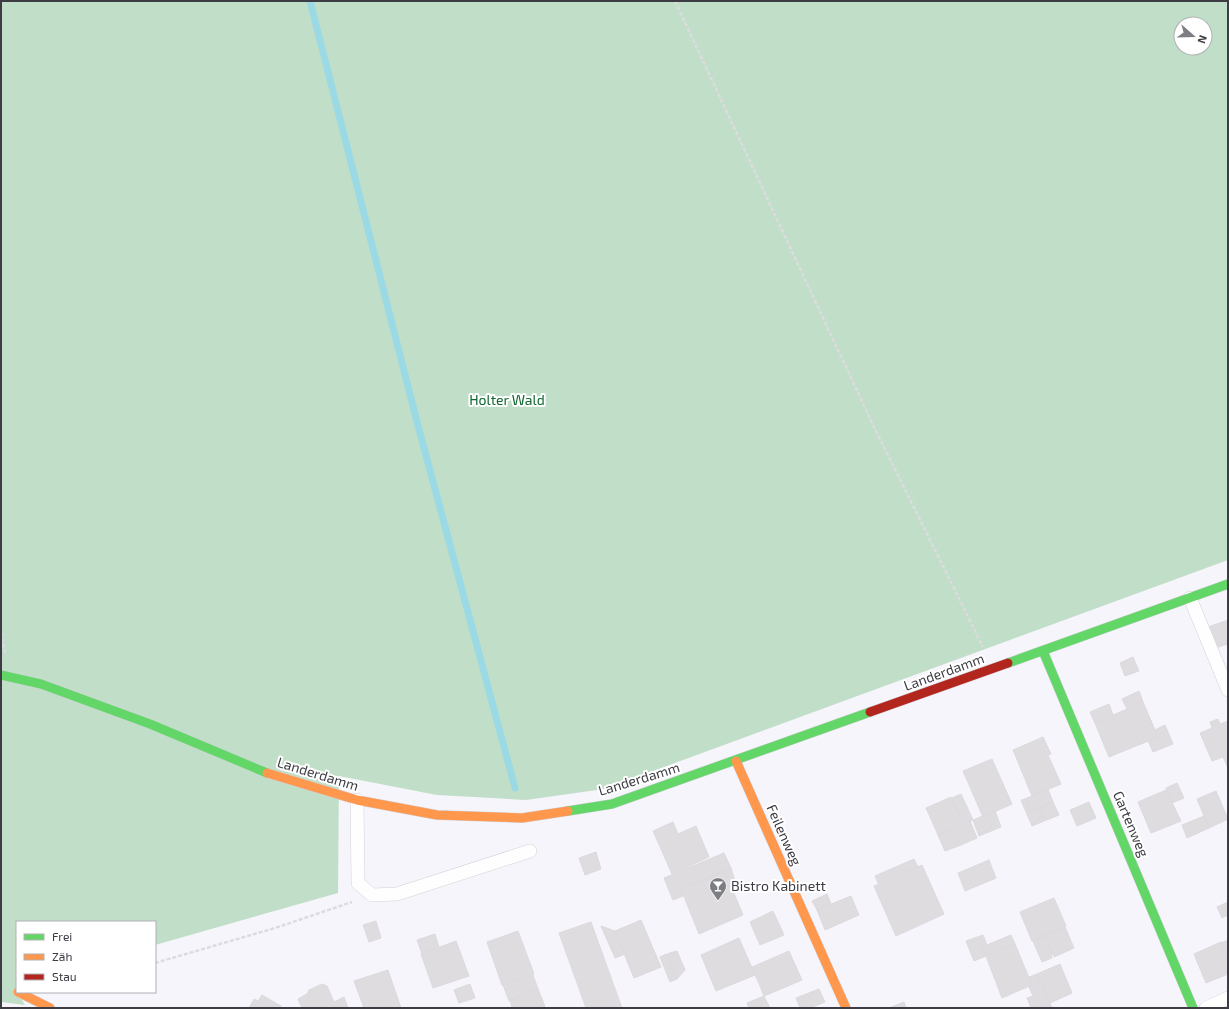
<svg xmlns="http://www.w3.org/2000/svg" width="1229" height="1009" viewBox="0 0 1229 1009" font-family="'Exo 2',sans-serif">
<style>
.forest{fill:#c0dec8;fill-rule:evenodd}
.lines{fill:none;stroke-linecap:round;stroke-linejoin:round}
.stream{stroke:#9bdae5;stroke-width:7}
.building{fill:#dfdce0;stroke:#ddd9de}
.lane-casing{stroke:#d3d2d9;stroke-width:14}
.fast-casing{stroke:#d3d2d9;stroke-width:10}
.slow-casing{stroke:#d3d2d9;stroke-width:10}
.jam-casing{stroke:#d3d2d9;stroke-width:10}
.path{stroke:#dcdcdf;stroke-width:2.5;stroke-dasharray:4 2;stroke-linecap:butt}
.lane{stroke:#fefefe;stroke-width:13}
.fast{stroke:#63d668;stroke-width:9}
.slow{stroke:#ff974d;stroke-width:9}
.jam{stroke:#b3261e;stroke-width:9}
.labels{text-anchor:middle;stroke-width:4;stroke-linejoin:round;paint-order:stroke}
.park-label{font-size:14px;fill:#10662f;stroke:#fff}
.street-label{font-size:14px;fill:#3d3c44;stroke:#fff}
.poi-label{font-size:14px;fill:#3d3c44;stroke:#fff;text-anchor:start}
</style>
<rect width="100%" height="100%" fill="#f5f5fb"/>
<path class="forest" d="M1 1H1228V560L604 789 526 800 437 795 339 776 338 893 155 945V922H17V992L25 1005 1 1002ZM1181 24H1205V48H1181Z"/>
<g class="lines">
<path class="stream" d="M310 1 416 418 515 788"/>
</g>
<path class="building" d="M1228 620V644L1215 648 1208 627Z
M1133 657 1139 671 1125 676 1120 663Z
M1139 691 1143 702 1127 709 1122 699Z
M1143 702 1158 737 1109 757 1095 723Z
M1109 704 1113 715 1095 723 1090 712Z
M1218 719 1220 724 1228 721V768L1223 757 1212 761 1200 733 1212 728 1210 722Z
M1165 725 1173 744 1153 752 1148 741 1158 737 1155 730Z
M1043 737 1051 754 1048 755 1061 784 1032 796 1013 750Z
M992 759 1012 804 983 817 963 771Z
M1177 783 1184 798 1172 803 1166 788Z
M1048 789 1053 802 1031 812 1025 799Z
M1166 790 1181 821 1151 833 1138 802Z
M1216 791 1228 819 1209 828 1197 799Z
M961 794 973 820 963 824 952 798Z
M951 797 963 824 970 821 977 838 961 845 954 828 938 835 926 808Z
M1025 799 1031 812 1039 808 1044 821 1032 826 1021 800Z
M1053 802 1059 815 1044 821 1039 808Z
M1089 802 1096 818 1077 826 1070 810Z
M995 811 1001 827 979 836 973 820Z
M1204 816 1209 828 1187 838 1182 825Z
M673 822 678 834 696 826 709 857 672 874 653 831Z
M954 828 961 845 945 851 938 835Z
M596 852 601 869 585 875 579 858Z
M724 853 731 868 681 889 683 896 673 900 664 878Z
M914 859 918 867 878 883 875 876Z
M989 860 996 878 965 891 958 873Z
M922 865 944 914 896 936 874 886Z
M731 868 736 884 731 886 743 915 699 934 681 889Z
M827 894 831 904 817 910 812 901Z
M851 896 859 915 825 930 817 910Z
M1054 898 1066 926 1032 941 1020 912Z
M1228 902V915L1222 918 1217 907Z
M773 911 784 935 760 945 750 922Z
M641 920 661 967 634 978 615 931Z
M376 921 381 938 369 942 363 925Z
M591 922 622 1008H586L559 933Z
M601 926 615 931 625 954 615 958Z
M1065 927 1074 948 1054 957 1045 935Z
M518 931 534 974 502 985 487 942Z
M435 934 439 947 422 954 417 940Z
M983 935 987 945 982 947 986 956 974 961 966 941Z
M1011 935 1015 944 986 956 982 947Z
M1045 935 1053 954 1051 955 1052 958 1042 962 1033 941Z
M739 938 755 975 716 991 701 955Z
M1228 940V959L1221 943Z
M456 941 469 976 433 988 421 954Z
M1221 942 1228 959V974L1206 983 1194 954Z
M1015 944 1032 985 1002 998 986 956Z
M677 951 685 970 677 979 667 954Z
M789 951 802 980 764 996 752 967Z
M666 954 677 979 670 982 660 957Z
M1060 964 1072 993 1050 1003 1037 974Z
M388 970 401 1008H364L354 981Z
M1037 974 1050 1003 1037 1008H1031L1027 998 1033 996 1029 987 1032 985 1029 977Z
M533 975 538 989 509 1001 503 985Z
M322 984 327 986 334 1002 344 997 348 1008H302L298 999 307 994 309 990Z
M470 984 475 998 459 1003 454 990Z
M538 989 544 1004 534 1008H512L510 1000Z
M819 989 825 1002 810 1008H800L796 998Z
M262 995 281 1006 280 1008H270L258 1001Z
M764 996 770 1008H749L747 1003Z
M254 999 258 1001 270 1008H249Z
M904 1002 906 1008H889Z
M1050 1003 1052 1008H1037Z
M544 1004 545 1008H534Z"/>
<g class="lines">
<g class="lane-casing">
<path id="lane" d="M1190 598 1228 690
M357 800 358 883 372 895 397 894 530 851
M1206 1008 1228 998"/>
</g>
<g class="fast-casing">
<path id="fast" d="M1043 651 1193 1008
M1008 663 1228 584
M1 675 41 684 150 724 267 773
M568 811 612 804 870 712"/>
</g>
<g class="slow-casing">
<path id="slow" d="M736 761 846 1008
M267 773 357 800 437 815 522 818 568 811
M18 992 50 1008"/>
</g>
<g class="jam-casing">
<path id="jam" d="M870 712 1008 663"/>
</g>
<path class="path" d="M675 1 874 427 983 647
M1 632 5 653
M155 963 275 928 352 902"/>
<use href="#lane" class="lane"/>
<use href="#fast" class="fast"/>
<use href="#slow" class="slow"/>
<use href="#jam" class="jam"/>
</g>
<defs>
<g id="bar-pin" transform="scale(0.9)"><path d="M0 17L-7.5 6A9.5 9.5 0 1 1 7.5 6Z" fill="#7d7d84" stroke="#fff"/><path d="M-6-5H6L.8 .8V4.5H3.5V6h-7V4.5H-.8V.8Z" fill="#fff"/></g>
</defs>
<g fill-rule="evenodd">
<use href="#bar-pin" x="718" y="886"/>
</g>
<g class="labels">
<g class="park-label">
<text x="507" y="405">Holter Wald</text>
</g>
<g class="street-label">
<text transform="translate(944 672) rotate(-20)" y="5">Landerdamm</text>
<text transform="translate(318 774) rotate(17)" y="5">Landerdamm</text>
<text transform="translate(639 779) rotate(-17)" y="5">Landerdamm</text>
<text transform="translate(1131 824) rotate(67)" y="5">Gartenweg</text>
<text transform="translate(784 835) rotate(66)" y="5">Feilenweg</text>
</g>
<g class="poi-label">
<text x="731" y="891">Bistro Kabinett</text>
</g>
</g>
<rect width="1229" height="1009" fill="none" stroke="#3d3c44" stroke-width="4"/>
<rect x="16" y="921" width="140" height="72" fill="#ffffff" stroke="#b1b1b4"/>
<rect x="24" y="934" width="20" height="6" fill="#63d668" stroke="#b1b1b4"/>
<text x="52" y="941" font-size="12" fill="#3d3c44">Frei</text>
<rect x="24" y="954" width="20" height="6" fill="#ff974d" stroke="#b1b1b4"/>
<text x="52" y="961" font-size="12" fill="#3d3c44">Zäh</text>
<rect x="24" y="974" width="20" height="6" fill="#b3261e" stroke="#b1b1b4"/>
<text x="52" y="981" font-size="12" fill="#3d3c44">Stau</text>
<g transform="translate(1193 36) rotate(110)"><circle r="19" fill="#ffffff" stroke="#b1b1b4"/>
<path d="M0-3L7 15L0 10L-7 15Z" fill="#7d7d84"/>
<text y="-6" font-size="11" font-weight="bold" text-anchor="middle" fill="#3d3c44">N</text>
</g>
</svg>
